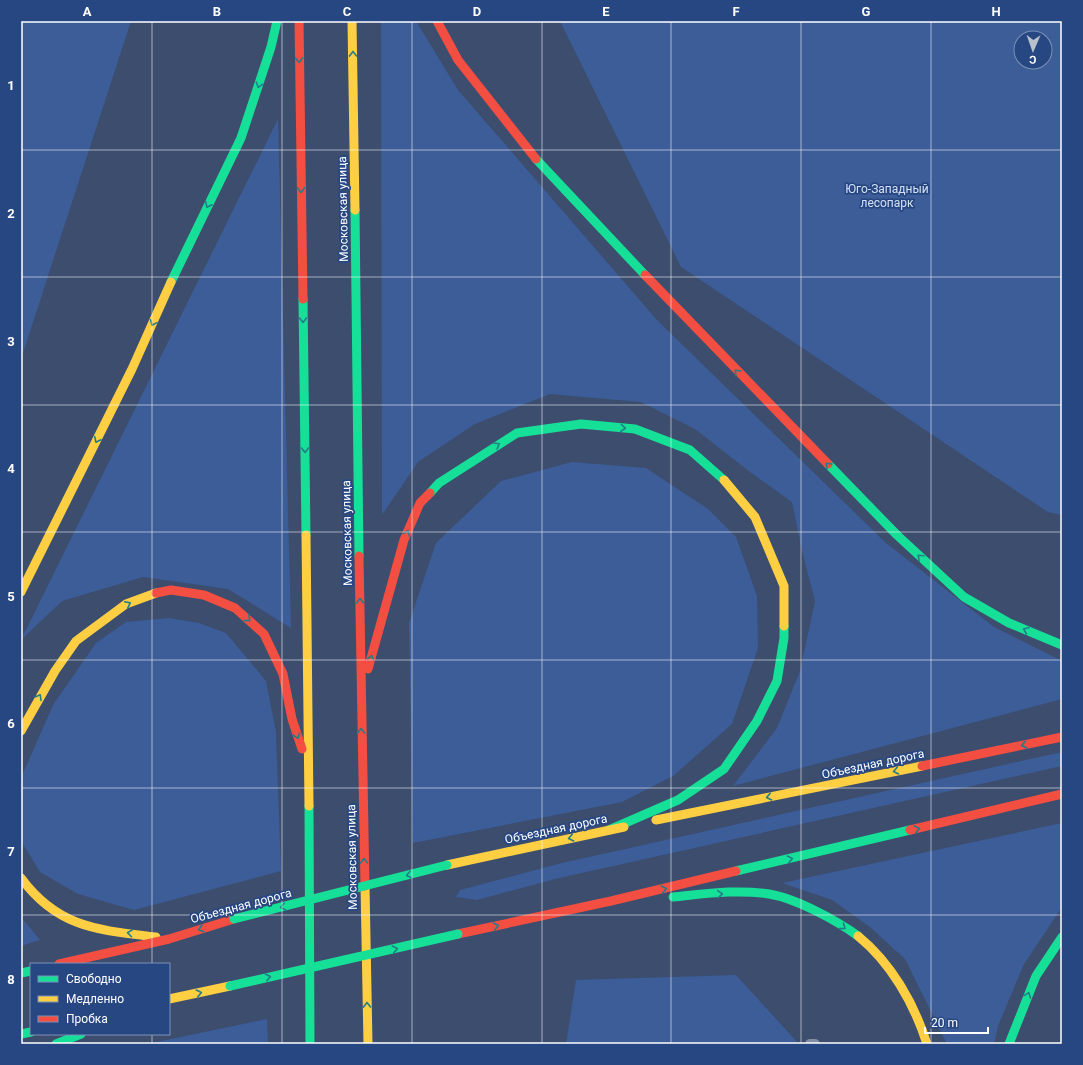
<svg xmlns="http://www.w3.org/2000/svg" width="1083" height="1065" viewBox="0 0 1083 1065" font-family="Roboto,sans-serif">
<style>
.green{fill:#3c5d98;fill-rule:evenodd}
.lines{fill:none;stroke-linecap:round;stroke-linejoin:round}
.lane{stroke:#828ea4;stroke-width:10}
.fast{stroke:#16e098;stroke-width:9}
.slow{stroke:#ffcf43;stroke-width:9}
.jam{stroke:#f24e42;stroke-width:9}
.fast-bridge{stroke:#16e098;stroke-width:9}
.oneway{stroke:#217d8a}
.grid{fill:none;stroke:#fff;stroke-width:1;stroke-opacity:0.55}
.labels{text-anchor:middle;stroke-width:3.5;stroke-linejoin:round;paint-order:stroke}
.park-label{font-size:12px;fill:#d4e0f5;stroke:#274783}
.street-label{font-size:12px;fill:#fff;stroke:#274783}
.neatline{fill:none;stroke:#fff;stroke-width:1.5}
.grid-label{font-size:13px;text-anchor:middle;font-weight:bold;fill:#fff}
</style>
<rect width="100%" height="100%" fill="#3c4d6e"/>
<path class="green" d="M21 21H131L21 359Z
M381 21H416L458 90 657 320 886 543 994 627 1062 661V699L733 786 777 728 800 671 815 601 802 551 792 502 750 472 695 429 641 402 550 394 475 424 418 462 382 515Z
M560 21H1062V515L1048 512 681 267ZM1021 38H1045V62H1021Z
M278 119 291 628 228 589 143 577 62 601 21 640Z
M572 462 646 468 708 509 736 537 757 596 758 648 732 724 673 776 622 802 413 843 409 623 436 543 501 481Z
M169 618 199 623 226 633 266 681 276 732 281 871 134 910 78 894 40 872 21 841V778L53 705 96 643 126 622Z
M1062 752V766L555 879 477 900 456 897 460 890 562 863Z
M1062 823V907L1024 964 998 1026 994 1044H947L905 959 870 927 832 900 782 883Z
M21 917 40 940 21 946Z
M736 975 799 1044H566L576 980Z
M267 1019 268 1044H147Z"/>
<g class="lines">
<path class="lane" d="M810 1044H815"/>
<path class="fast" d="M536 159 645 275
M355 210 359 556
M171 282 241 138 271 47 277 21
M303 299 306 535
M828 464 897 535 964 597 1009 623 1062 645
M430 493 439 483 517 433 581 424 635 429 690 450 724 480
M309 806 310 1044
M609 830 678 800 724 769 757 721 777 681 784 638V626
M736 871 910 830
M673 897C704 894 737 889 769 894 795 898 836 920 858 936
M21 973 31 971
M21 1034 31 1032
M56 1044 81 1034
M1009 1044 1036 976 1062 937"/>
<path class="slow" d="M352 21 355 210
M724 480 755 517 784 586V626
M306 535 309 806
M21 592 132 369 171 282
M21 731 55 671 76 641 126 604 156 593
M656 820 922 766
M447 865 624 827
M21 878C58 928 98 930 156 937
M365 886 368 1044
M858 936C891 963 914 1003 927 1044
M169 999 230 986"/>
<path class="jam" d="M299 21 303 299
M437 21 458 60 536 159
M645 275 828 464
M359 556 365 886
M156 593 171 590 204 595 235 608 264 634 283 674 292 719 302 749
M368 669 404 540 420 503 430 493
M922 766 1062 737
M910 830 1062 794
M458 934 611 901 736 871
M59 964 169 939 234 919"/>
<path class="fast-bridge" d="M234 919 447 865
M230 986 458 934"/>
</g>
<defs><path id="oneway-chevron" d="M-2-3.5L2.5 0L-2 3.5" fill="none" stroke-width="1.6" stroke-linecap="round" stroke-linejoin="round"/></defs>
<g class="oneway">
<use href="#oneway-chevron" transform="translate(353 54) rotate(-91)"/>
<use href="#oneway-chevron" transform="translate(299 60) rotate(89)"/>
<use href="#oneway-chevron" transform="translate(259 85) rotate(108)"/>
<use href="#oneway-chevron" transform="translate(301 190) rotate(89)"/>
<use href="#oneway-chevron" transform="translate(208 205) rotate(116)"/>
<use href="#oneway-chevron" transform="translate(303 320) rotate(89)"/>
<use href="#oneway-chevron" transform="translate(153 323) rotate(114)"/>
<use href="#oneway-chevron" transform="translate(737 372) rotate(-134)"/>
<use href="#oneway-chevron" transform="translate(623 428) rotate(5)"/>
<use href="#oneway-chevron" transform="translate(97 440) rotate(116)"/>
<use href="#oneway-chevron" transform="translate(497 445) rotate(-31)"/>
<use href="#oneway-chevron" transform="translate(305 450) rotate(89)"/>
<use href="#oneway-chevron" transform="translate(828 465) rotate(-135)"/>
<use href="#oneway-chevron" transform="translate(407 533) rotate(-67)"/>
<use href="#oneway-chevron" transform="translate(920 557) rotate(-137)"/>
<use href="#oneway-chevron" transform="translate(360 601) rotate(-91)"/>
<use href="#oneway-chevron" transform="translate(128 604) rotate(-26)"/>
<use href="#oneway-chevron" transform="translate(248 619) rotate(41)"/>
<use href="#oneway-chevron" transform="translate(1026 630) rotate(-157)"/>
<use href="#oneway-chevron" transform="translate(371 658) rotate(-75)"/>
<use href="#oneway-chevron" transform="translate(39 697) rotate(-59)"/>
<use href="#oneway-chevron" transform="translate(361 731) rotate(-91)"/>
<use href="#oneway-chevron" transform="translate(297 736) rotate(72)"/>
<use href="#oneway-chevron" transform="translate(1024 745) rotate(168)"/>
<use href="#oneway-chevron" transform="translate(896 771) rotate(168)"/>
<use href="#oneway-chevron" transform="translate(769 797) rotate(168)"/>
<use href="#oneway-chevron" transform="translate(917 829) rotate(-13)"/>
<use href="#oneway-chevron" transform="translate(571 838) rotate(168)"/>
<use href="#oneway-chevron" transform="translate(790 859) rotate(-13)"/>
<use href="#oneway-chevron" transform="translate(364 861) rotate(-91)"/>
<use href="#oneway-chevron" transform="translate(409 875) rotate(166)"/>
<use href="#oneway-chevron" transform="translate(664 889) rotate(-13)"/>
<use href="#oneway-chevron" transform="translate(720 894) rotate(-4)"/>
<use href="#oneway-chevron" transform="translate(283 907) rotate(166)"/>
<use href="#oneway-chevron" transform="translate(496 926) rotate(-12)"/>
<use href="#oneway-chevron" transform="translate(843 927) rotate(36)"/>
<use href="#oneway-chevron" transform="translate(201 929) rotate(163)"/>
<use href="#oneway-chevron" transform="translate(130 933) rotate(-172)"/>
<use href="#oneway-chevron" transform="translate(395 949) rotate(-13)"/>
<use href="#oneway-chevron" transform="translate(268 977) rotate(-13)"/>
<use href="#oneway-chevron" transform="translate(199 993) rotate(-13)"/>
<use href="#oneway-chevron" transform="translate(1028 995) rotate(-69)"/>
<use href="#oneway-chevron" transform="translate(367 1005) rotate(-91)"/>
</g>
<path class="grid" d="M152 21V964M282 21V1044M412 21V1044M542 21V1044M671 21V1044M801 21V1044M931 21V1044M21 150H1062M21 277H1062M21 405H1062M21 532H1062M21 660H1062M21 788H1062M21 915H1062M152 1034V1044"/>
<g class="labels">
<g class="park-label">
<text x="887" y="193">Юго-Западный<tspan x="887" dy="14">лесопарк</tspan></text>
</g>
<g class="street-label">
<text transform="translate(343 209) rotate(-91)" y="4">Московская улица</text>
<text transform="translate(347 533) rotate(-91)" y="4">Московская улица</text>
<text transform="translate(873 764) rotate(-12)" y="4">Объездная дорога</text>
<text transform="translate(556 829) rotate(-12)" y="4">Объездная дорога</text>
<text transform="translate(352 857) rotate(-91)" y="4">Московская улица</text>
<text transform="translate(241 906) rotate(-15)" y="4">Объездная дорога</text>
</g>
</g>
<rect width="1083" height="1065" fill="none" stroke="#274783" stroke-width="44"/>
<rect x="30" y="963" width="140" height="72" fill="#274783" stroke="#7d91b5"/>
<rect x="38" y="976" width="20" height="6" fill="#16e098" stroke="#7d91b5"/>
<text x="66" y="983" font-size="12" fill="#ffffff">Свободно</text>
<rect x="38" y="996" width="20" height="6" fill="#ffcf43" stroke="#7d91b5"/>
<text x="66" y="1003" font-size="12" fill="#ffffff">Медленно</text>
<rect x="38" y="1016" width="20" height="6" fill="#f24e42" stroke="#7d91b5"/>
<text x="66" y="1023" font-size="12" fill="#ffffff">Пробка</text>
<g transform="translate(1033 50) rotate(182)"><circle r="19" fill="#274783" stroke="#7d91b5"/>
<path d="M0-3L7 15L0 10L-7 15Z" fill="#bbc1cc"/>
<text y="-6" font-size="11" font-weight="bold" text-anchor="middle" fill="#ffffff">С</text>
</g>
<path d="M925 1027v6h63v-6" fill="none" stroke="#ffffff" stroke-width="2"/>
<text x="931" y="1027" font-size="12" fill="#ffffff" stroke="#274783" stroke-width="3" paint-order="stroke">20 m</text>
<rect x="22" y="22" width="1039" height="1021" class="neatline"/>
<g class="grid-label">
<text x="87" y="16">A</text>
<text x="217" y="16">B</text>
<text x="347" y="16">C</text>
<text x="477" y="16">D</text>
<text x="606" y="16">E</text>
<text x="736" y="16">F</text>
<text x="866" y="16">G</text>
<text x="996" y="16">H</text>
<text x="11" y="90">1</text>
<text x="11" y="218">2</text>
<text x="11" y="346">3</text>
<text x="11" y="473">4</text>
<text x="11" y="601">5</text>
<text x="11" y="728">6</text>
<text x="11" y="856">7</text>
<text x="11" y="984">8</text>
</g>
</svg>
